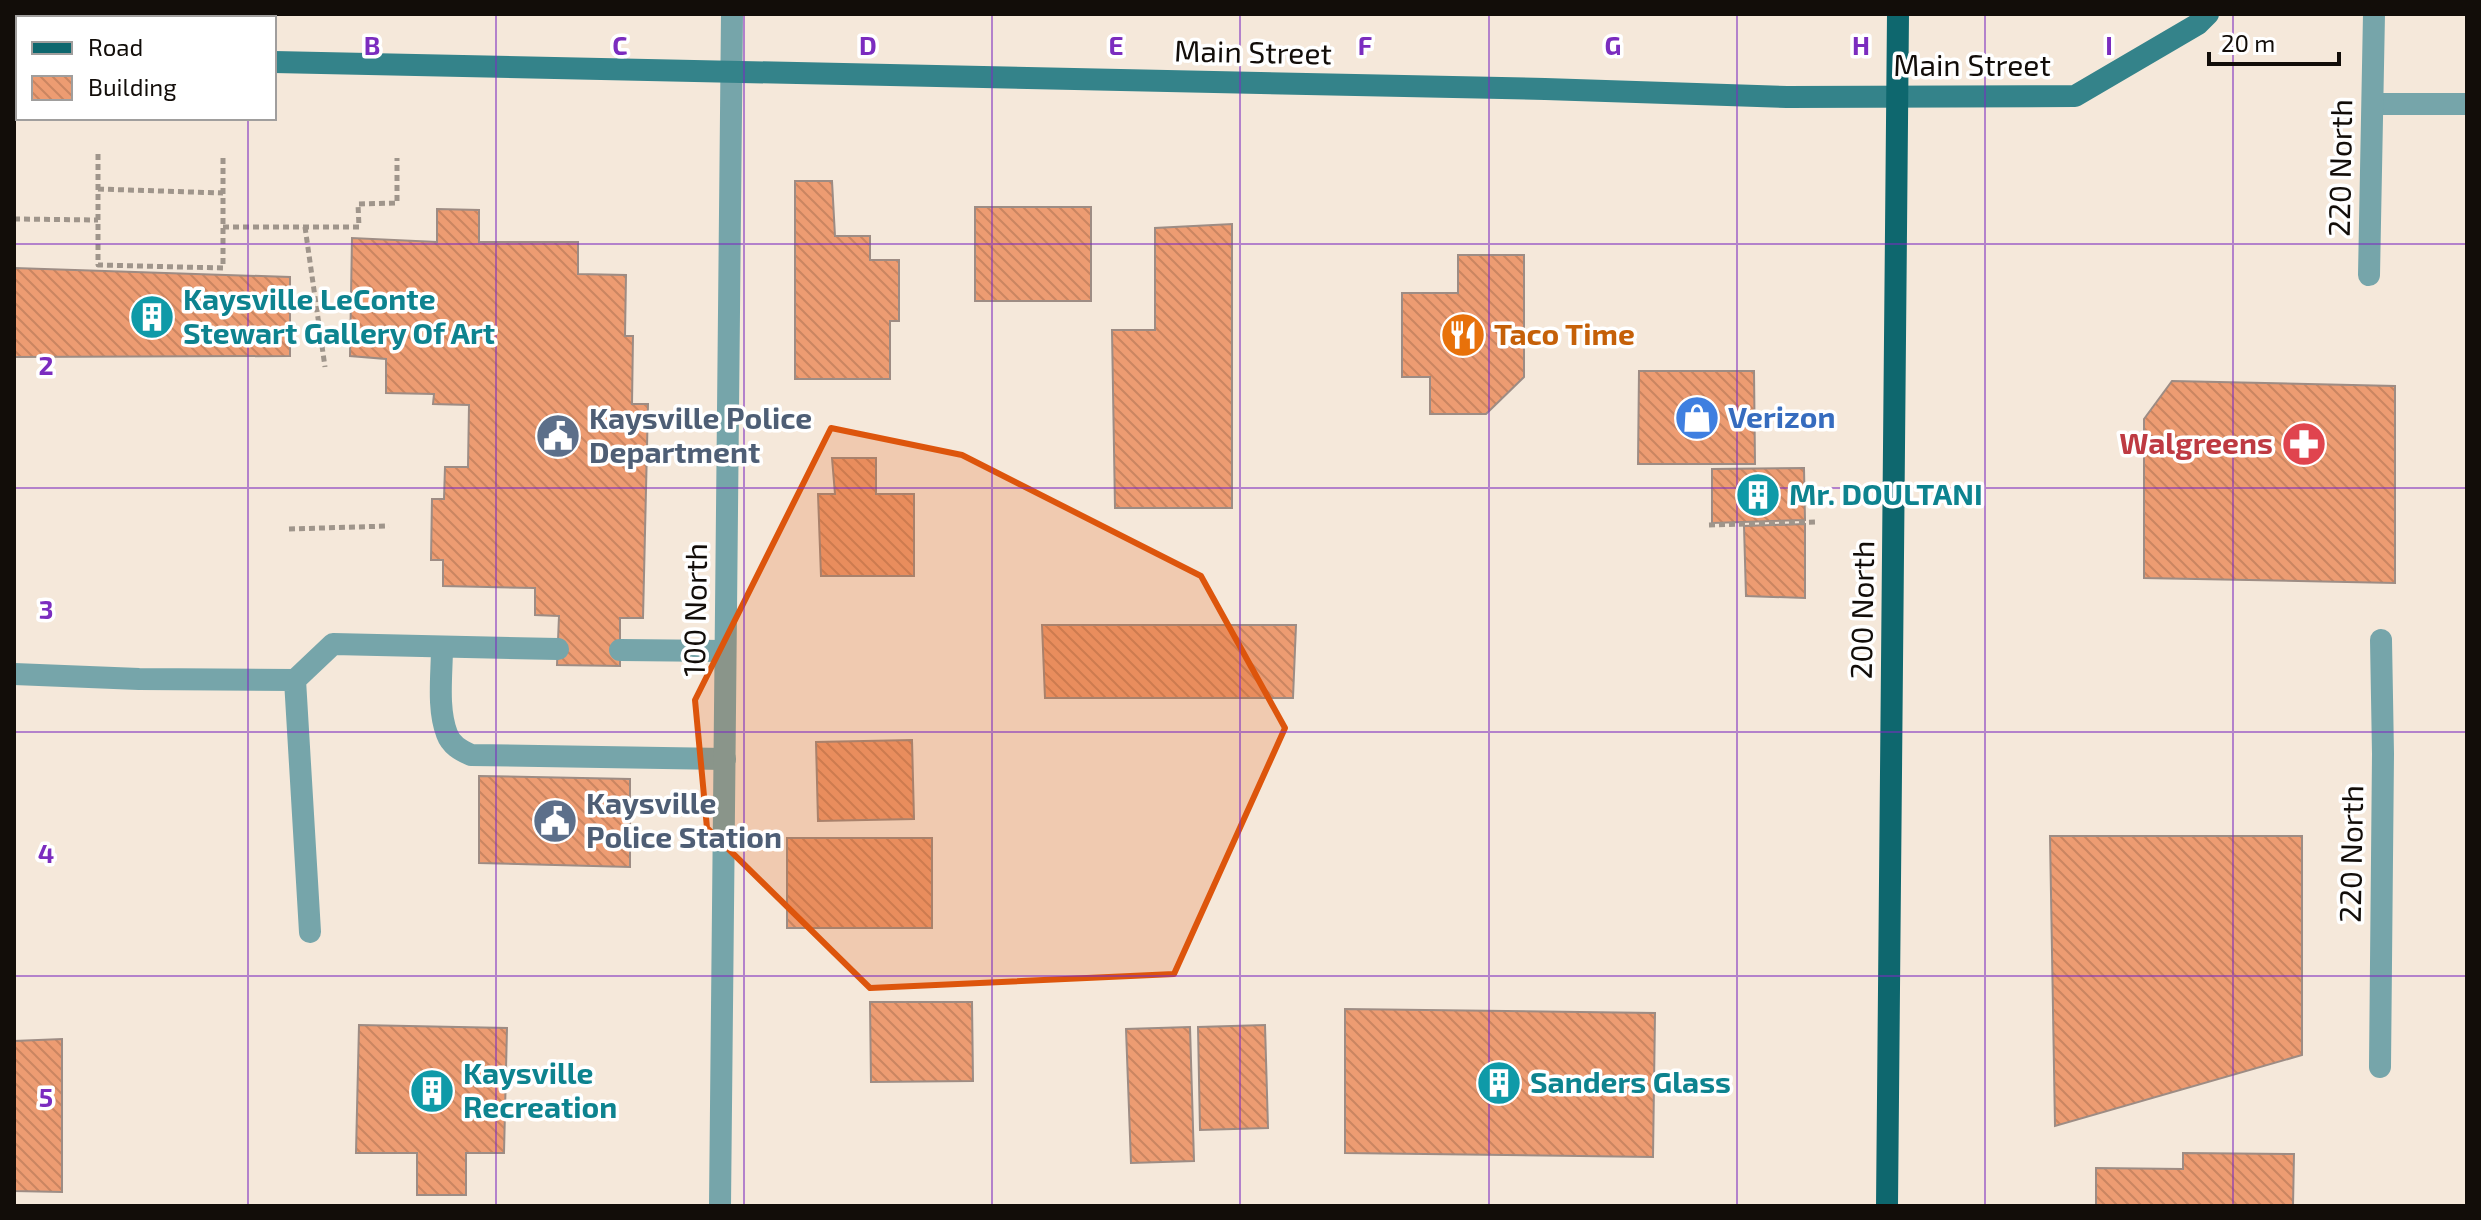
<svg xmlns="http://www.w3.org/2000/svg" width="2481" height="1220" viewBox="0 0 2481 1220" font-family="'Exo 2',sans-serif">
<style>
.building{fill:url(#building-back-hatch);stroke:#9d8c84;stroke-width:2}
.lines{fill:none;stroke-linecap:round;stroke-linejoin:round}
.path{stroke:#9f958b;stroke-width:5;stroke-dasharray:6 4;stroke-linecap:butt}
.service{stroke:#76a5aa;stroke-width:22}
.minor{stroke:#76a5aa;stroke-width:22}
.secondary{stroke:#34838a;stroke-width:22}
.primary{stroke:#0e676e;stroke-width:22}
.marked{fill:#dd550c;fill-opacity:0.2;stroke:#dd550c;stroke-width:6;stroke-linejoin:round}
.grid{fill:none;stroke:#7b2cbf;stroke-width:2;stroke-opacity:0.55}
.labels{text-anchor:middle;stroke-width:7;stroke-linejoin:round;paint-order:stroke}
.street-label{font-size:30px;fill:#120d09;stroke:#fff}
.culture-label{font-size:30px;font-weight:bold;fill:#0d838f;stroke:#fff;text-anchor:start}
.food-label{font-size:30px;font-weight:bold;fill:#c56008;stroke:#fff;text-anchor:start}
.shop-label{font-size:30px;font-weight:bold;fill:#366cbe;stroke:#fff;text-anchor:start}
.service-label{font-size:30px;font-weight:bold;fill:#4e5e75;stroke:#fff;text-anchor:start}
.health-label{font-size:30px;font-weight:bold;fill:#be3a42;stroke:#fff;text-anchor:end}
.grid-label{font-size:26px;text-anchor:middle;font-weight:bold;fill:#7b2cbf;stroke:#fff;stroke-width:7;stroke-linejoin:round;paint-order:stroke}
</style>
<defs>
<pattern id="building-back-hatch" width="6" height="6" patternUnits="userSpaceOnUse" patternTransform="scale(2)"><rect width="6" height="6" fill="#ed9c72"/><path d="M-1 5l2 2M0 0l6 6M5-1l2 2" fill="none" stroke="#ca8561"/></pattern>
</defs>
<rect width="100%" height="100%" fill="#f5e8da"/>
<path class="building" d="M795 181H832L835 236H870V260H899V321H890V379H795Z
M975 207H1091V301H975Z
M437 209 479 210V242H578V274L626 275 625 336H633L632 404H648L643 618H620V666L557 665 559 616 535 615V588L443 586V560H431L432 499H444L445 467H468L469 405 433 404 434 394 386 393V359L350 356 352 238 437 242Z
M1232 224V508H1115L1112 330H1155V228Z
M1458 255H1524V377L1486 414H1430V377H1402V293H1458Z
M14 268 290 277V356L14 357Z
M1639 371H1754L1755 464H1638Z
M2172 381 2395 386V583L2144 578V419Z
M832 458H876V494H914V576H821L818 494H835Z
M1804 468 1805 520 1712 523V469Z
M1805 524V598L1746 596 1744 526Z
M1042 625H1296L1293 698H1045Z
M912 740 914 819 818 821 816 742Z
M479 776 630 779V867L479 863Z
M2050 836H2302V1055L2055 1126Z
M787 838H932V928H787Z
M870 1002H972L973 1081 871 1082Z
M1345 1009 1655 1013 1653 1157 1345 1153Z
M359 1025 507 1028 504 1153H466V1195H417V1153H356Z
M1265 1025 1268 1128 1200 1130 1198 1027Z
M1190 1027 1194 1161 1131 1163 1126 1029Z
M62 1039V1192L14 1191V1041Z
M2183 1153 2294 1154 2293 1206H2096V1168L2183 1169Z"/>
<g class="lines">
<path class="path" d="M98 154V265L223 268V156
M98 189 223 193
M14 219 98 220
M223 227H359L358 204 397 203V158
M305 227 325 367
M1709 525 1815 522
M289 529 389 526"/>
<path class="service" d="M2373 104H2467
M442 647C442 674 437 708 447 734 451 745 460 750 471 755L725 759
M620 650 725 651
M14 674 139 679 295 680 333 644 558 649
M295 680 310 932"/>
<path class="minor" d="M2369 275 2374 14
M2380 1067 2383 754 2381 640
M720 1206 732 14"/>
<path class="secondary" d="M14 57H18
M274 62 1545 89 1787 97 2075 96 2198 24 2208 14"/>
<path class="primary" d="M1887 1206 1898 14"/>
</g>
<path class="marked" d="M831 428 962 455 1201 576 1285 728 1174 974 870 988 707 828 695 700Z"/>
<path class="grid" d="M248 14V18M496 14V1206M744 14V1206M992 14V1206M1240 14V1206M1489 14V1206M1737 14V1206M1985 14V1206M2233 14V1206M248 118V1206M14 244H2467M14 488H2467M14 732H2467M14 976H2467"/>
<defs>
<g id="building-disc" transform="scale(2.3)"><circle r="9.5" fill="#0f9aa8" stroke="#fff"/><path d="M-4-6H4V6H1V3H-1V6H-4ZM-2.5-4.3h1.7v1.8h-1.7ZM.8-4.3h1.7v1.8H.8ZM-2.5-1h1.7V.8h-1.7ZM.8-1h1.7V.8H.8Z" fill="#fff"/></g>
<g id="restaurant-disc" transform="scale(2.3)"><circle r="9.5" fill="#e8710a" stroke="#fff"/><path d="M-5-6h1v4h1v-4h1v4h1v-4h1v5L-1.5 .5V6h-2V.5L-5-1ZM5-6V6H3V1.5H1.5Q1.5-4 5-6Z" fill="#fff"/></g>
<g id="shop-disc" transform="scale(2.3)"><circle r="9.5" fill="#3f7fe0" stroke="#fff"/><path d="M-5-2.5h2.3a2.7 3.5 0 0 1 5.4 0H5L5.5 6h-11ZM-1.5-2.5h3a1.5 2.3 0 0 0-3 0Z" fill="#fff"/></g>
<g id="civic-disc" transform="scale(2.3)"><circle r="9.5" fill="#5c6f8a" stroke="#fff"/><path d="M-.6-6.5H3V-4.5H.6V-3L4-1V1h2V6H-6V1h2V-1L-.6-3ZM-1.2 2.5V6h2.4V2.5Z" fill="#fff"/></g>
<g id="pharmacy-disc" transform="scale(2.3)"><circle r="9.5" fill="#e0444e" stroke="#fff"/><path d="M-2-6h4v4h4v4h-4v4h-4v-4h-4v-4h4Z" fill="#fff"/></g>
</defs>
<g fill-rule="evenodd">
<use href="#building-disc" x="152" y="317"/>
<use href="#restaurant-disc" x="1463" y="335"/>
<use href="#shop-disc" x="1697" y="418"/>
<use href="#civic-disc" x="558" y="436"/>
<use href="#pharmacy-disc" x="2304" y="444"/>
<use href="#building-disc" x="1758" y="495"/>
<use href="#civic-disc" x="555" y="821"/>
<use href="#building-disc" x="1499" y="1083"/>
<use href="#building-disc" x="432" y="1091"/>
</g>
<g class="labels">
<g class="street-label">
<text transform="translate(1253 53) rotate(1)" y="10">Main Street</text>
<text x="1972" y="76">Main Street</text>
<text transform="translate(2341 168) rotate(-89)" y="10">220 North</text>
<text transform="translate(696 610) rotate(-89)" y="10">100 North</text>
<text transform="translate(1863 610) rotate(-89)" y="10">200 North</text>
<text transform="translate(2352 854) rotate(-89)" y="10">220 North</text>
</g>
<g class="culture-label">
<text x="183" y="310">Kaysville LeConte<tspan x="183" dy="34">Stewart Gallery Of Art</tspan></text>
<text x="1789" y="505">Mr. DOULTANI</text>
<text x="463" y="1084">Kaysville<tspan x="463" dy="34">Recreation</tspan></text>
<text x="1530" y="1093">Sanders Glass</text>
</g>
<g class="food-label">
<text x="1494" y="345">Taco Time</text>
</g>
<g class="shop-label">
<text x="1728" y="428">Verizon</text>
</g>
<g class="service-label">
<text x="589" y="429">Kaysville Police<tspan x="589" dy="34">Department</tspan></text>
<text x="586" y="814">Kaysville<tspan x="586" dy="34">Police Station</tspan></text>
</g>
<g class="health-label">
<text x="2273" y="454">Walgreens</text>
</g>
</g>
<g class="grid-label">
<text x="372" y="55">B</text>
<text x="620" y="55">C</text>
<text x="868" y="55">D</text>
<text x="1116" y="55">E</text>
<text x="1365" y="55">F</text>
<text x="1613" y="55">G</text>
<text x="1861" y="55">H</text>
<text x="2109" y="55">I</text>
<text x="46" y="375">2</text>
<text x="46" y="619">3</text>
<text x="46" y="863">4</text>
<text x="46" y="1107">5</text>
</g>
<rect width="2481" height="1220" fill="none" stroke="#120d09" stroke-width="32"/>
<rect x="16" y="16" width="260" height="104" fill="#ffffff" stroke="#a09e9d" stroke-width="2"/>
<rect x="32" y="42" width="40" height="12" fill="#0e676e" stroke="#a09e9d" stroke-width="2"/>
<text x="88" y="56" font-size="24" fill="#120d09">Road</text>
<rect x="32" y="76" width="40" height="24" fill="url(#building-back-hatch)" stroke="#a09e9d" stroke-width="2"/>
<text x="88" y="96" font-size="24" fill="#120d09">Building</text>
<path d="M2209 52v12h130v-12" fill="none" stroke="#120d09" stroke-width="4"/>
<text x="2221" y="52" font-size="24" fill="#120d09" stroke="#ffffff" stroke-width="6" paint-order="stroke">20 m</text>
</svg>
